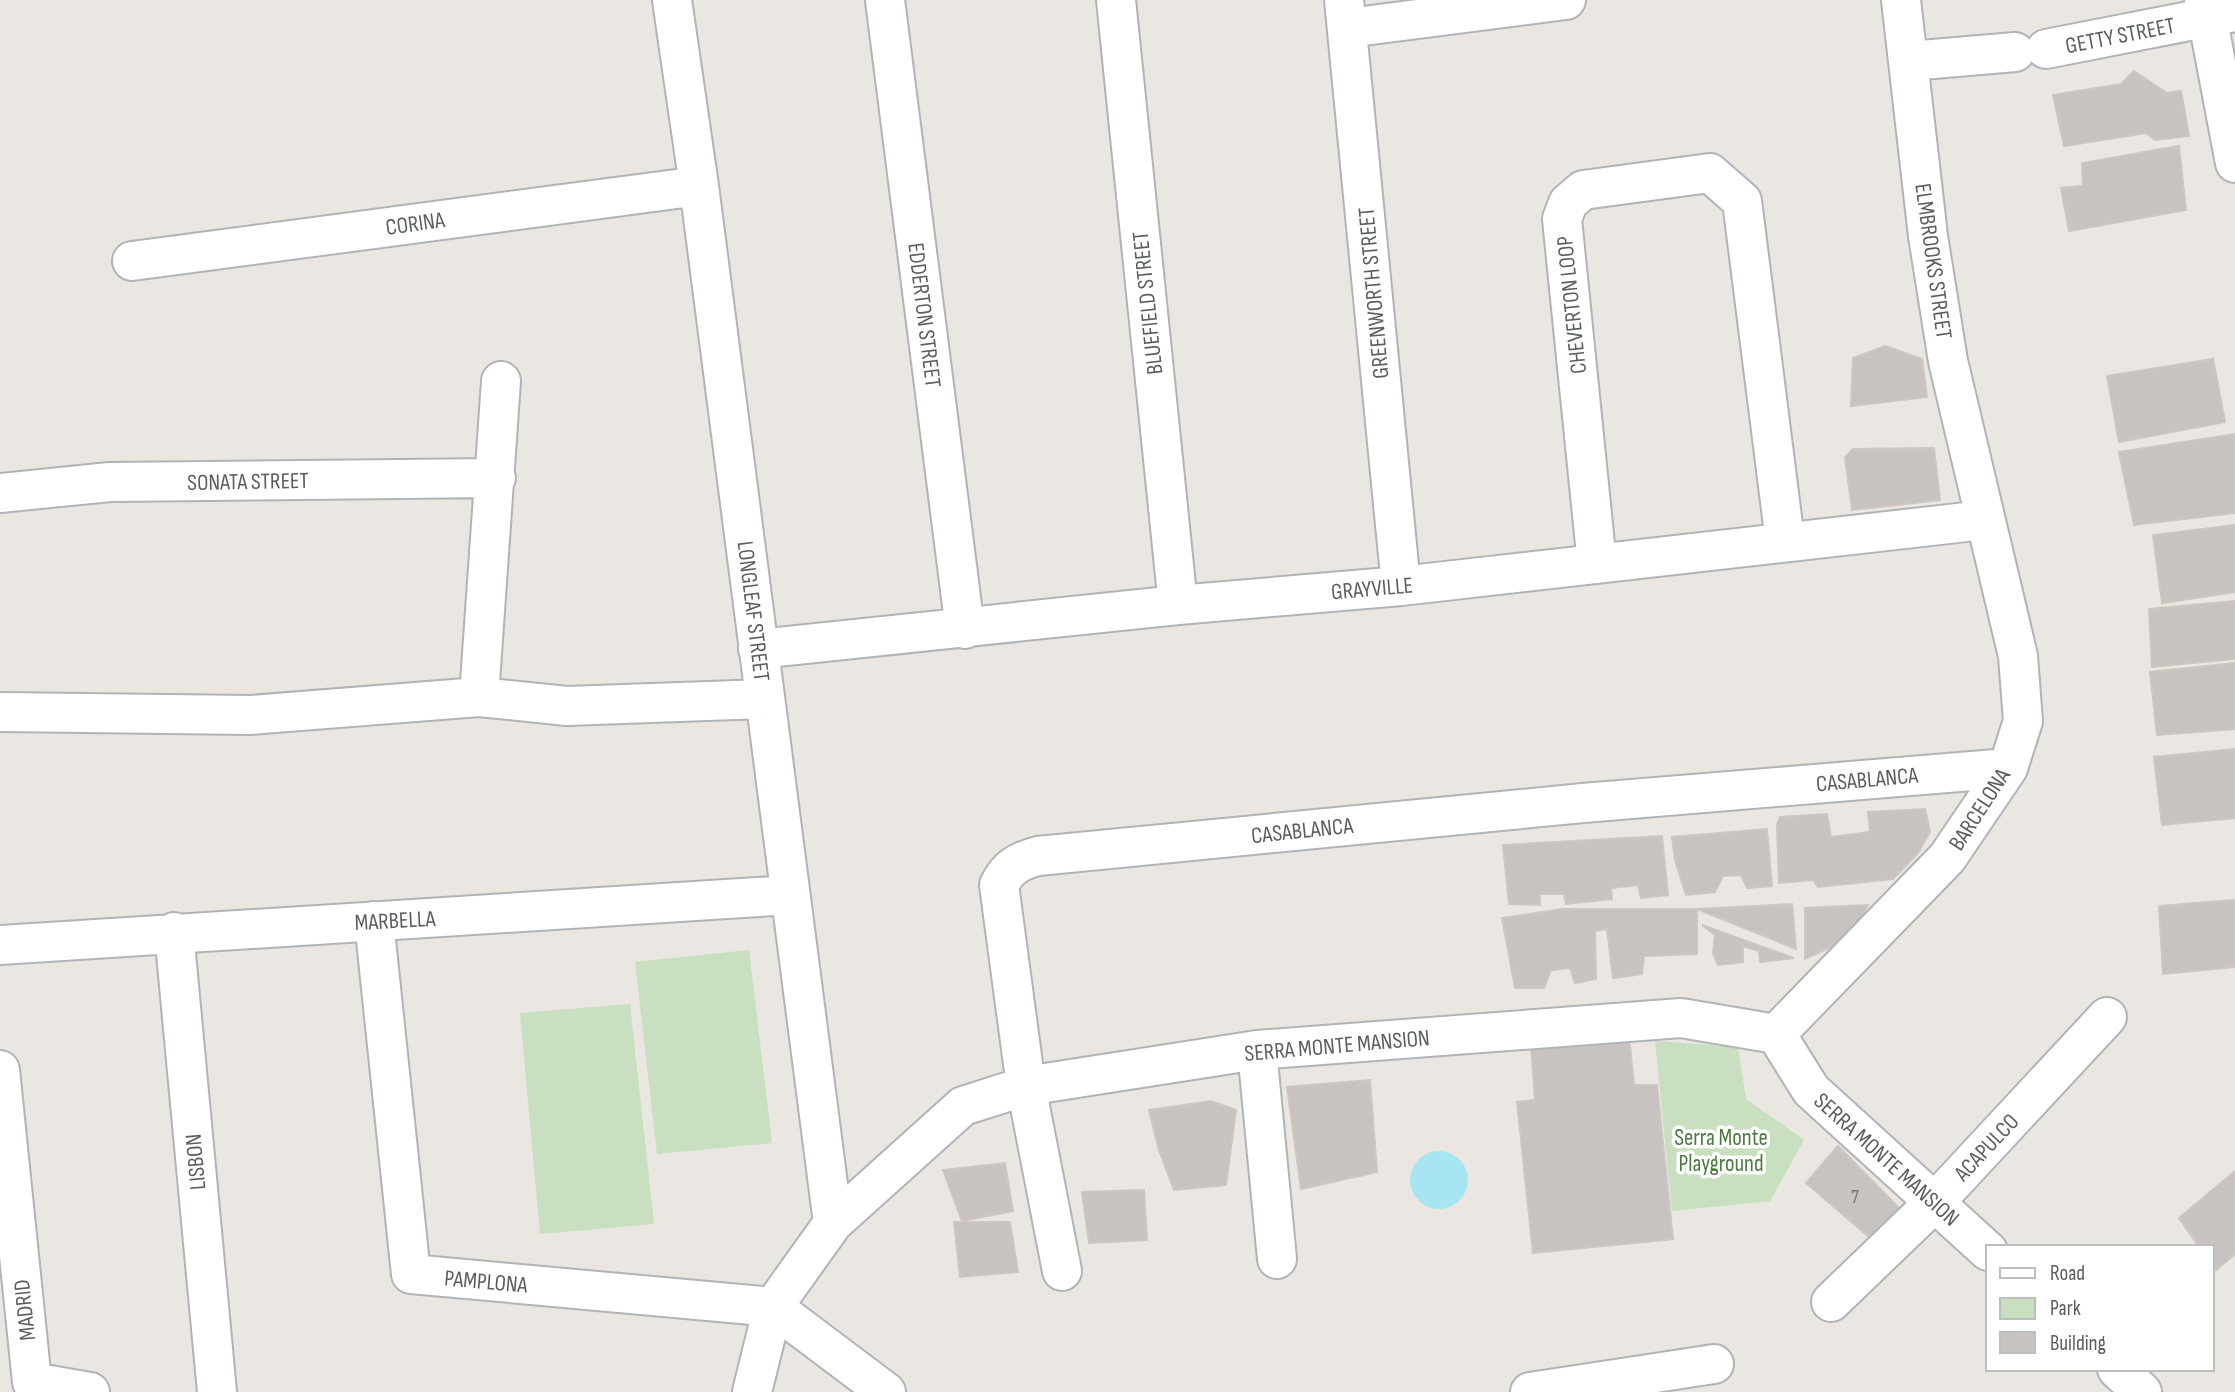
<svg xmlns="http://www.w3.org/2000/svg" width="2235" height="1392" viewBox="0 0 2235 1392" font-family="'Sofia Sans Condensed',sans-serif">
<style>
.green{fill:#c8dfc0}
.water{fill:#a8e5f3}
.building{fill:#c8c3c0;stroke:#cec6c0;stroke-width:2}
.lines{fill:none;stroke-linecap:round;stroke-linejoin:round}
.minor-casing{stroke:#b1b4b7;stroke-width:42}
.minor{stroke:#fff;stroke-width:38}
.labels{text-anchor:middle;stroke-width:7;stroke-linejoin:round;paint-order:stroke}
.number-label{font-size:19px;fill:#757778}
.street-label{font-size:23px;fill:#595e60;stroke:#fff}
.park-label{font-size:23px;fill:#4a7a3e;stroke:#fff}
</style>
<rect width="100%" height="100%" fill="#eae6e1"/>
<path class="green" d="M749 950 772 1143 657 1154 635 962Z
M630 1004 654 1224 540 1234 520 1013Z
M1655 1041 1738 1047 1746 1099 1804 1140 1770 1201 1672 1211Z"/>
<path class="water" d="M1410 1180a29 29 0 1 1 58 0a29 29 0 1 1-58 0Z"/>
<path class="building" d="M2134 71 2167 93 2181 91 2189 136 2155 140 2146 133 2064 146 2053 95 2121 84Z
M2179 146 2186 210 2069 231 2061 188 2083 186 2082 163Z
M1885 346 1922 359 1927 397 1851 406 1853 358Z
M2213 359 2225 422 2119 442 2107 376Z
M2235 434V513L2134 525 2119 452Z
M1934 448 1940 500 1852 510 1845 457 1853 449Z
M2235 525V592L2162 603 2153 535Z
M2235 601V659L2152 667 2149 609Z
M2235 663V729L2157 735 2150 672Z
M2235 749V818L2162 825 2154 757Z
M1925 809 1930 832 1918 853 1893 879 1818 887 1813 880 1779 883 1777 825 1780 817 1827 814 1831 837 1870 832 1868 812Z
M1767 829 1772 886 1747 888 1741 875 1723 876 1715 892 1686 895 1675 860 1672 837Z
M1662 836 1668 895 1641 898 1638 885 1611 888 1612 899 1566 904 1564 894H1540V905L1509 904 1503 845Z
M2235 900V967L2163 974 2159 906Z
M1792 904 1796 949 1697 909Z
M1868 905 1849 939 1805 959V908Z
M1562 909H1697V954L1644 956 1642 974 1613 978 1607 929 1595 931 1596 979 1575 983 1570 968 1551 970 1544 988H1515L1502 918Z
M1702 925 1794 958 1760 962 1759 951 1743 946V962L1718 965 1713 953 1715 935Z
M1629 1037 1634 1085H1657L1673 1239 1533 1253 1517 1102 1535 1100 1531 1044Z
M1370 1080 1377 1172 1301 1189 1287 1087Z
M1211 1101 1236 1110 1226 1185 1174 1190 1159 1150 1149 1110Z
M1838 1146 1901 1210 1869 1237 1806 1183Z
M1005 1163 1013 1211 962 1221 943 1170Z
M2235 1171V1254L2216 1270 2212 1265V1247H2199L2179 1218Z
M1144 1190 1147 1240 1089 1243 1082 1192Z
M954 1222H1010L1018 1272 960 1277Z"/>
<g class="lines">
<g class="minor-casing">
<path id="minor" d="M672 0 699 186 833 1223
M885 0 965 629
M1116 0 1178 605
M1344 0 1401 586
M2204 0 2235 163
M1348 28 1566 0
M2046 49 2235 12
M1910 61 2015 52
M132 261 699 186
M0 493 110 482 496 478
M1597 564 1562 219 1568 203 1583 190 1710 173 1742 201 1785 541
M758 649 1178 605 1401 586 1984 520
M479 697 501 381
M0 712 250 715 479 697 567 706 765 699
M374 921 411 1274 773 1307 886 1392
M174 932 217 1392
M0 945 790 895
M1776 1034 1947 858 2008 768 2023 721 2018 656 1948 361 1928 236 1901 0
M1257 1050 1277 1259
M0 1070 32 1382 90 1392
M1062 1271 1026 1086 999 885C1008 867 1019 861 1038 856L1583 803 2008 768
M1831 1302 1935 1202 2107 1017
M2117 1369 2142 1392
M752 1392 773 1307 833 1223 963 1106 1026 1086 1257 1050 1681 1018 1776 1034 1811 1090 1988 1251
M1530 1392 1714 1364"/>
</g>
<use href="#minor" class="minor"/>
</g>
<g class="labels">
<g class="number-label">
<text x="1855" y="1203">7</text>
</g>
<g class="street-label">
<text transform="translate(2120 35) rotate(-11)" y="8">GETTY STREET</text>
<text transform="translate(415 223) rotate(-8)" y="8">CORINA</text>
<text transform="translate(1934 261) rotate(82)" y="8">ELMBROOKS STREET</text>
<text transform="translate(1373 293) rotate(-95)" y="8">GREENWORTH STREET</text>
<text transform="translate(1147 303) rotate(-96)" y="8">BLUEFIELD STREET</text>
<text transform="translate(1571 305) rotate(-96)" y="8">CHEVERTON LOOP</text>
<text transform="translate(925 315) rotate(83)" y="8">EDDERTON STREET</text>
<text transform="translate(248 481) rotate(-1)" y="8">SONATA STREET</text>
<text transform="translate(1372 588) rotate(-5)" y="8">GRAYVILLE</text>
<text transform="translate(754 611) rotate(83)" y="8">LONGLEAF STREET</text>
<text transform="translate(1867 779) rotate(-5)" y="8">CASABLANCA</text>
<text transform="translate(1979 809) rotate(-57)" y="8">BARCELONA</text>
<text transform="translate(1302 830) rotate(-6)" y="8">CASABLANCA</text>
<text transform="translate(395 920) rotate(-3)" y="8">MARBELLA</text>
<text transform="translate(1337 1045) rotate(-5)" y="8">SERRA MONTE MANSION</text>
<text transform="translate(1986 1147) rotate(-47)" y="8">ACAPULCO</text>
<text transform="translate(1887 1159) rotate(42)" y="8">SERRA MONTE MANSION</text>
<text transform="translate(195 1162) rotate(-95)" y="8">LISBON</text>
<text transform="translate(486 1281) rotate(5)" y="8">PAMPLONA</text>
<text transform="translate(24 1310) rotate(-96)" y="8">MADRID</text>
</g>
<g class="park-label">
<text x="1721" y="1145">Serra Monte<tspan x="1721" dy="26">Playground</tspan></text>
</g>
</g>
<rect x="1986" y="1245" width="228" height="126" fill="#ffffff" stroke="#bdbfbf" stroke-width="2"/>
<rect x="2000" y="1268" width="35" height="10" fill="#ffffff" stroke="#bdbfbf" stroke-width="2"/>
<text x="2050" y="1280" font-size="21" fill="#595e60">Road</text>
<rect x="2000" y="1298" width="35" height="21" fill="#c8dfc0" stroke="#bdbfbf" stroke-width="2"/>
<text x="2050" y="1315" font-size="21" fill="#595e60">Park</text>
<rect x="2000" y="1332" width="35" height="21" fill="#c8c3c0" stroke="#bdbfbf" stroke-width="2"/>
<text x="2050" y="1350" font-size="21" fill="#595e60">Building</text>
</svg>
